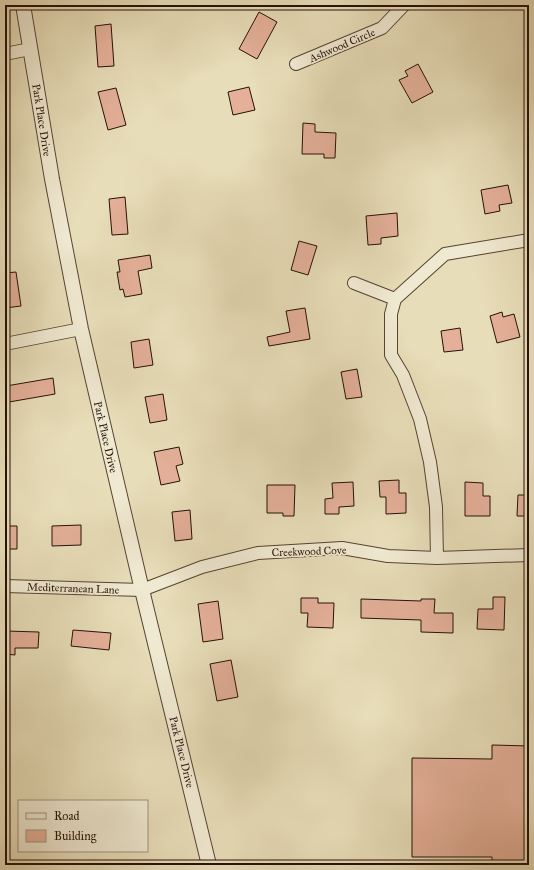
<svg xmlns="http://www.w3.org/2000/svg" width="534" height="870" viewBox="0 0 534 870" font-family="'IM FELL Great Primer',serif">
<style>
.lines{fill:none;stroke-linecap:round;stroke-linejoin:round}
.stream{stroke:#6d7572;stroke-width:3.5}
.building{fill:#e4b099;stroke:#261007}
.minor-casing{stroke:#564333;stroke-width:14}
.tertiary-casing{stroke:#564333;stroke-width:16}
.minor{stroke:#efe9d1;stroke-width:12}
.tertiary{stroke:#efe9d1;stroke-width:14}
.labels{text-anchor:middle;stroke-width:3.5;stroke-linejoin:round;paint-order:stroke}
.street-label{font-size:11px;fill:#261007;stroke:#efe9d1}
</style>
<rect width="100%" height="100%" fill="#e7ddb8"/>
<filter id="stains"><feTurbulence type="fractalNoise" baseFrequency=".005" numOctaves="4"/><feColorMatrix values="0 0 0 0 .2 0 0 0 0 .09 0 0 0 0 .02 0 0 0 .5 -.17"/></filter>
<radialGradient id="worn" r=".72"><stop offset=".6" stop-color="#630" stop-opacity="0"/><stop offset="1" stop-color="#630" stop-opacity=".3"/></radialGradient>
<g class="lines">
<path class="stream" d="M527 83 529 82"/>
</g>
<path class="building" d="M259 12 277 22 257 59 239 49Z
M111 24 114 66 98 67 95 26Z
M418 64 433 92 412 103 399 80 408 76 405 71Z
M249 87 255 110 233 115 228 92Z
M116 88 126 125 108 130 98 92Z
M303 123 315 124V132L336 133 335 158H324V154H302Z
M508 185 512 203 499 205 500 211 485 214 481 190Z
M125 197 128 234 112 235 109 199Z
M397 213 398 236 381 238V244L368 245 366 216Z
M299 241 317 246 308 275 291 270Z
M150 255 152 268 138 271 142 294 125 297 123 289 120 290 117 272H120L118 260Z
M16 272 21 306 5 308V273Z
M305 308 310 339 269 346 267 337 290 332 286 311Z
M502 312 503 317 514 314 520 337 497 343 490 316Z
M460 328 463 350 444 352 441 331Z
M149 339 153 365 134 368 131 342Z
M357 369 362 397 346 399 341 372Z
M53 378 55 394 9 402 6 386Z
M163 394 167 420 150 423 145 397Z
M179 447 183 464 176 466 180 481 161 485 154 452Z
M399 480V493H406V513L386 514V497H380L379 481Z
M353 482 354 506 339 507V514H325V499L333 498 332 483Z
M465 482 483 483V496H490V516H465Z
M267 485H295L294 516H283V513H267Z
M518 495H529V516H517Z
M190 510 192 539 175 541 172 512Z
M81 525V545L52 546V526Z
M5 526H17V549H5Z
M493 597H505L504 630 477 629 478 609H493Z
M301 598H318V603H334L333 628 307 627 308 613H301Z
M361 599 421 601V599H435L434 613H453V633L421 632V620L361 618Z
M218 601 223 639 203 642 198 604Z
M73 630 111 633 109 650 71 646Z
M5 631 39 632 38 648H15V655L5 654Z
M231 660 238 697 217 701 210 664Z
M492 745 529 746V865H492V857H412V758L492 759Z"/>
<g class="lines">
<g class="minor-casing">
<path id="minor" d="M5 54 30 49
M296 64 382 28 404 5
M354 283 395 299
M5 344 81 329
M437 558 436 507 430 462 420 419 403 375 391 355V314L395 299 445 254 529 240
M5 586 142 590 202 567 258 553 342 548 388 556 437 558 529 555"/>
</g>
<g class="tertiary-casing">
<path id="tertiary" d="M23 5 52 179 81 329 142 590 209 865"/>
</g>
<use href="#minor" class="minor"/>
<use href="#tertiary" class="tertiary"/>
</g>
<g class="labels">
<g class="street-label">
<text transform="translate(342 45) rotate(-23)" y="4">Ashwood Circle</text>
<text transform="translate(42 120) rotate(81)" y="4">Park Place Drive</text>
<text transform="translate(106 437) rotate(77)" y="4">Park Place Drive</text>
<text transform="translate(309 551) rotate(-2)" y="4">Creekwood Cove</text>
<text transform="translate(73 588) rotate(2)" y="4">Mediterranean Lane</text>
<text transform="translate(182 752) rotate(76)" y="4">Park Place Drive</text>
</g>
</g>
<rect width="534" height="870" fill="none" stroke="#e7ddb8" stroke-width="20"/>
<rect x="6" y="6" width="522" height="858" fill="none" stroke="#261007" stroke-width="2"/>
<rect x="10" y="10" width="514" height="850" fill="none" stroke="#261007"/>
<rect x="18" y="800" width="130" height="52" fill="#efe9d1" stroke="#9f9280"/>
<rect x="26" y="813" width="20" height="6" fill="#efe9d1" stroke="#9f9280"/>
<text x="54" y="820" font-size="12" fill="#261007">Road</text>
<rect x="26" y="830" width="20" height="12" fill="#e4b099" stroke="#9f9280"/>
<text x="54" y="840" font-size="12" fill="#261007">Building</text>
<rect width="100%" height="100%" filter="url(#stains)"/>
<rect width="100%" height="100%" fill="url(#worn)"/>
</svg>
